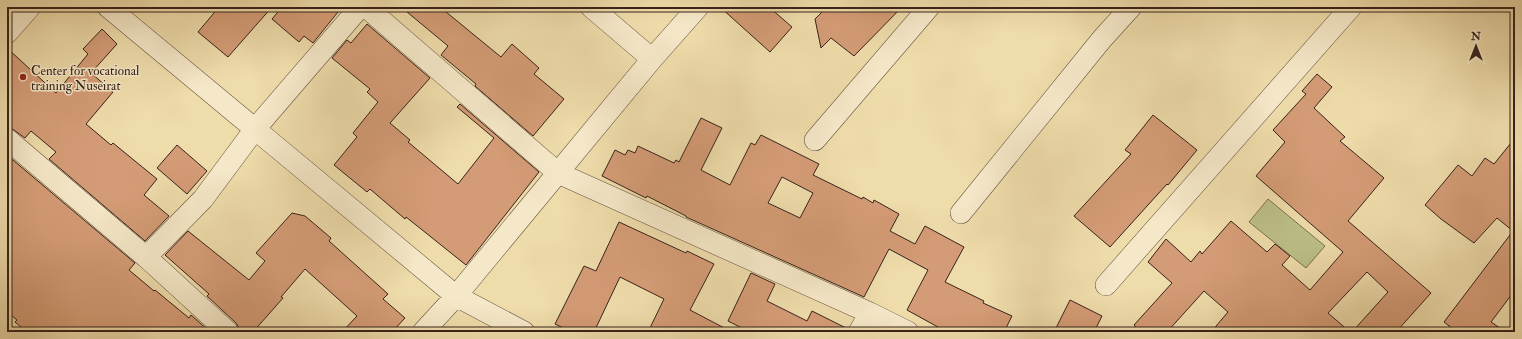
<svg xmlns="http://www.w3.org/2000/svg" width="1522" height="339" viewBox="0 0 1522 339" font-family="'IM FELL Double Pica',serif">
<style>
.green{fill:#bcbf87;stroke:#7a7050}
.building{fill:#d49c76;stroke:#37221a;fill-rule:evenodd}
.lines{fill:none;stroke-linecap:round;stroke-linejoin:round}
.minor-casing{stroke:#65503e;stroke-width:22}
.minor{stroke:#f5e8c8;stroke-width:21}
.poi-dot{fill:#8f2418;stroke:#f5e8c8;stroke-width:1.5}
.labels{text-anchor:middle;stroke-width:3;stroke-linejoin:round;paint-order:stroke}
.poi-label{font-size:13px;fill:#37221a;stroke:#f5e8c8;text-anchor:start}
</style>
<rect width="100%" height="100%" fill="#efdcab"/>
<filter id="stains"><feTurbulence type="fractalNoise" baseFrequency=".005" numOctaves="4"/><feColorMatrix values="0 0 0 0 .2 0 0 0 0 .09 0 0 0 0 .02 0 0 0 .5 -.17"/></filter>
<radialGradient id="worn" r=".72"><stop offset=".6" stop-color="#630" stop-opacity="0"/><stop offset="1" stop-color="#630" stop-opacity=".3"/></radialGradient>
<path class="green" d="M1268 199 1325 246 1306 268 1249 222Z"/>
<path class="building" d="M219 7H272L228 57 198 32Z
M282 7H342L313 43 304 36 299 42 272 19Z
M401 7H440L501 57 512 44 539 68 534 74 564 99 533 136 475 86 476 84 441 55 448 46Z
M720 7H769L792 27 770 52Z
M827 7H902L854 56 831 38 821 48 815 19Z
M367 24 430 78 390 123 410 140 408 142 458 184 494 138 457 107 460 104 539 172 466 265 406 217 405 219 370 189 367 192 334 165 357 137 353 133 378 102 367 92 370 89 332 58 347 40 351 43Z
M102 29 117 44 91 73 113 92 86 124 111 145 113 143 157 179 144 195 169 216 145 241 49 159 56 152 31 131 25 138 14 130 7 127V48L56 93 88 54 83 49Z
M1317 74 1332 87 1314 108 1345 137 1340 141 1384 178 1348 221 1431 293 1396 332H1352L1388 292 1367 272 1328 313 1350 332H1211L1228 312 1204 291 1167 332H1141L1134 325 1172 283 1148 262 1166 239 1191 262 1200 251 1202 254 1231 221 1267 252 1275 244 1290 256 1282 265 1310 290 1343 252 1256 176 1285 142 1273 130 1306 94 1302 91Z
M1153 115 1197 150 1168 185 1167 184 1110 247 1074 216 1131 154 1125 150Z
M701 118 722 128 701 170 730 185 751 143 755 145 761 135 819 164 813 175 862 199 863 197 873 203 874 200 899 214 890 231 915 244 925 226 964 247 945 282 984 301 983 303 1012 316 1004 332H947L907 310 928 270 889 249 864 297 686 217V216L647 196 646 198 602 176 615 150 625 155 628 150 635 153 638 146 674 163 676 160 679 162ZM782 177 813 193 800 218 768 203Z
M1515 138V290L1491 322 1506 332H1457L1444 322 1513 231 1497 218 1474 243 1441 219 1425 205 1458 165 1472 176 1485 158 1494 164Z
M177 145 207 171 187 194 157 168Z
M7 155 135 263 129 270 154 291 155 290 189 318 191 315 210 332H27L15 322 17 320 7 312Z
M292 213 305 216 331 238 329 241 388 294 383 299 405 318 392 332H342L357 316 305 269 281 297 283 298 253 332H240L239 328 236 323 207 296 209 294 165 255 188 231 249 280 265 261 256 253Z
M619 222 686 253 687 251 714 264 690 310 732 332H648L664 299 620 277 594 332H572L555 324 584 266 596 271Z
M751 273 775 284 767 301 807 321 812 311 848 329 847 332H750L728 321Z
M1070 300 1102 316 1094 332H1054Z"/>
<g class="lines">
<g class="minor-casing">
<path id="minor" d="M108 7 456 296 524 332
M366 7 558 173 870 313 908 332
M591 7 652 59
M7 33 30 7
M7 139 146 257 228 332
M815 140 929 7
M961 213 1102 39 1131 7
M146 257 203 199 255 129 360 7
M1106 285 1351 7
M423 332 456 296 652 59 698 7
M859 332 870 313"/>
</g>
<use href="#minor" class="minor"/>
</g>
<circle class="poi-dot" cx="23" cy="77" r="4"/>
<g class="labels">
<g class="poi-label">
<text x="31" y="75">Center for vocational<tspan x="31" dy="15">training Nuseirat</tspan></text>
</g>
</g>
<rect width="1522" height="339" fill="none" stroke="#efdcab" stroke-width="24"/>
<rect x="8" y="8" width="1506" height="323" fill="none" stroke="#37221a" stroke-width="2"/>
<rect x="12" y="12" width="1498" height="315" fill="none" stroke="#37221a"/>
<g transform="translate(1476 46)" stroke="#f5e8c8" stroke-width="3" paint-order="stroke">
<path d="M0-3L7 15L0 10L-7 15Z" fill="#37221a"/>
<text y="-6" font-size="11" font-weight="bold" text-anchor="middle" fill="#37221a">N</text>
</g>
<rect width="100%" height="100%" filter="url(#stains)"/>
<rect width="100%" height="100%" fill="url(#worn)"/>
</svg>
